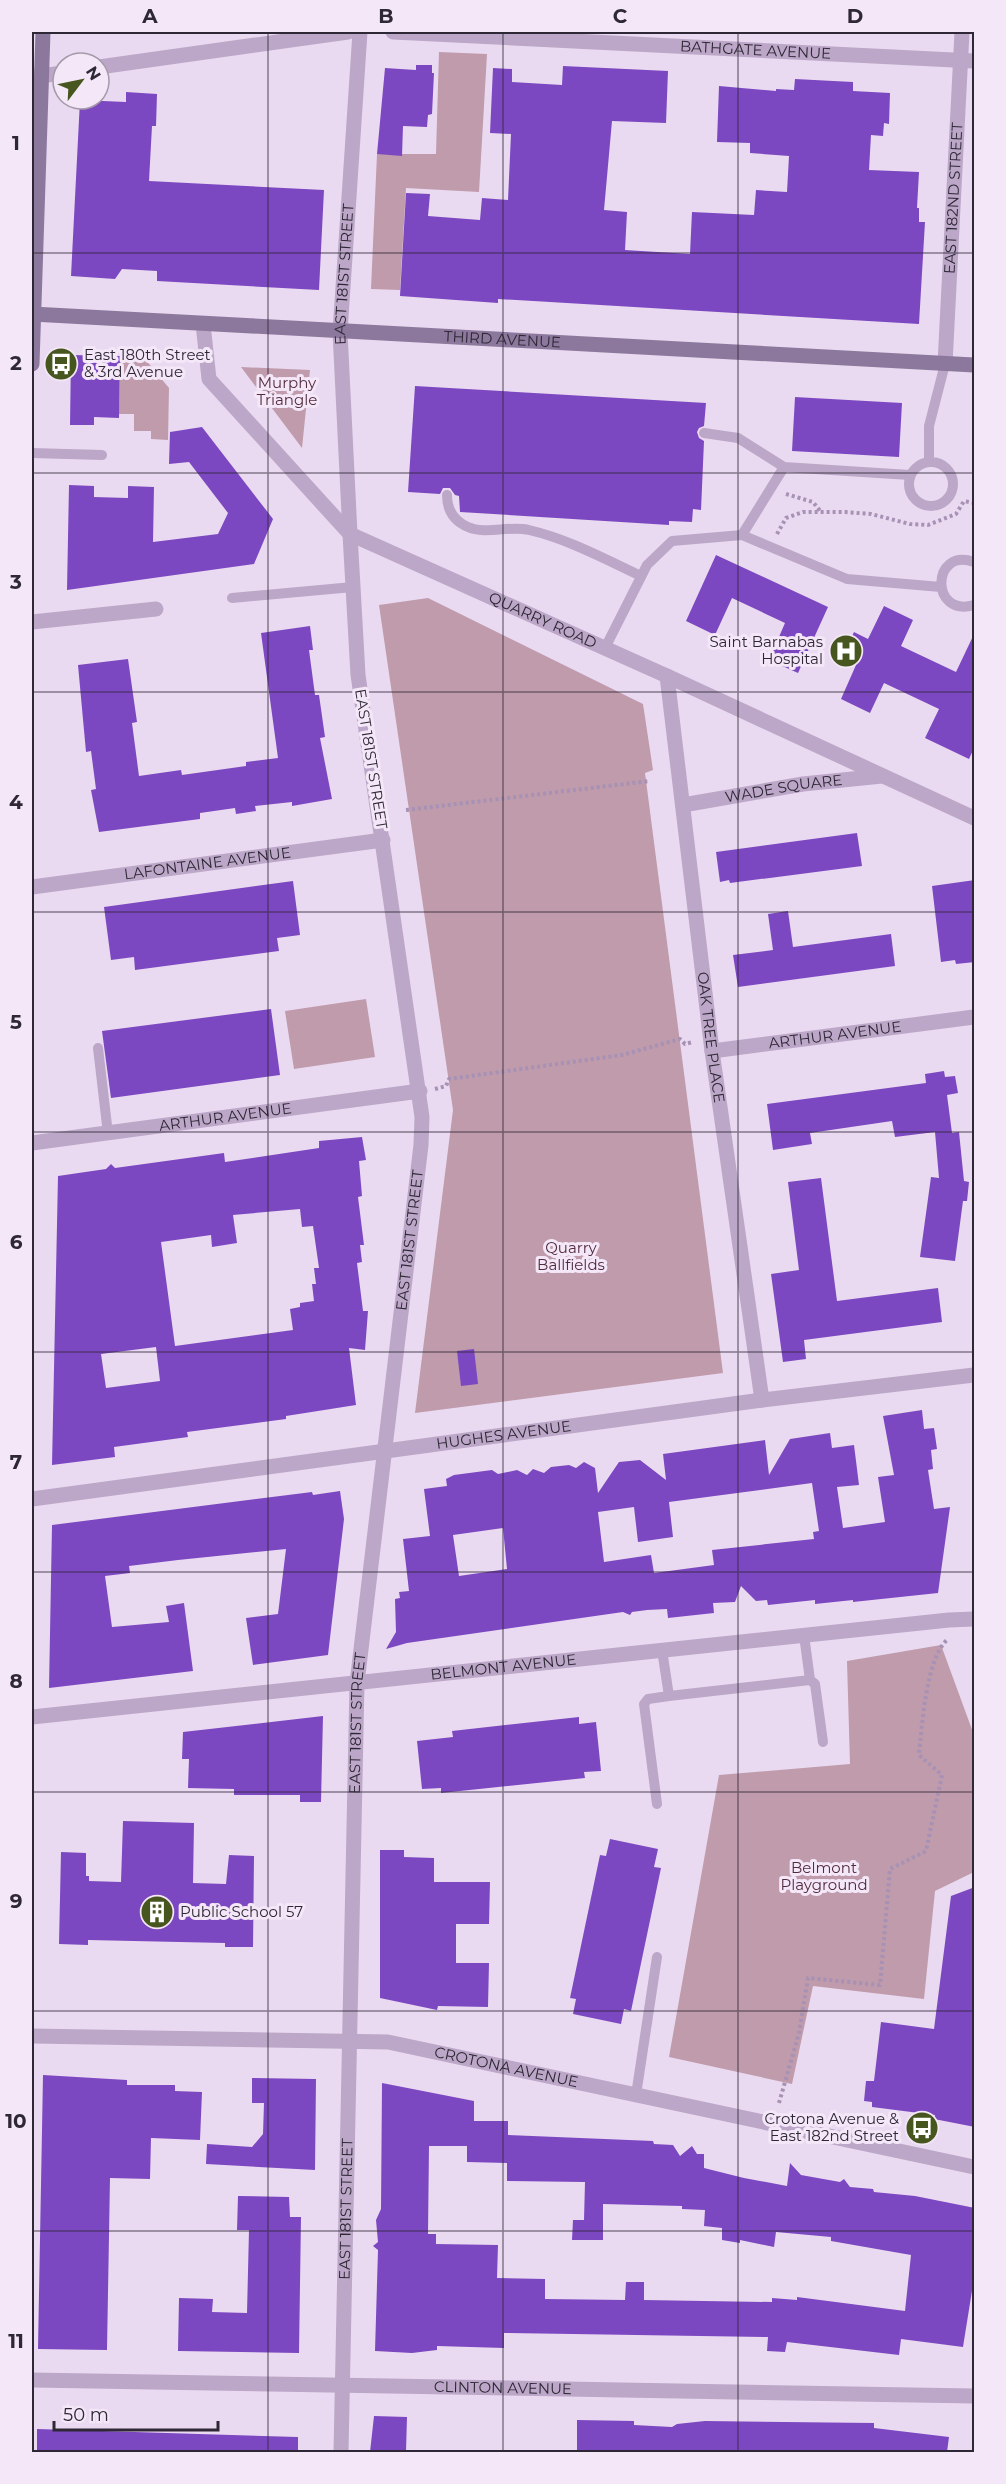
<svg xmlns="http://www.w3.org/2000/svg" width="1006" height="2484" viewBox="0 0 1006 2484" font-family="Montserrat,sans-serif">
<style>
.green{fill:#bf9bac}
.building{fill:#7c48c1;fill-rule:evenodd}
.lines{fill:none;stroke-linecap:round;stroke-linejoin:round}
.path{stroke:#a791b4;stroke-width:4;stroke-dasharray:3 3;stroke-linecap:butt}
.service{stroke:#bca7c8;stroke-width:10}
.minor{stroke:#bca7c8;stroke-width:15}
.tertiary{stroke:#bca7c8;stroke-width:15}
.secondary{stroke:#8c789c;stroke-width:15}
.grid{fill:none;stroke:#2e2735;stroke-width:1.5;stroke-opacity:0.55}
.labels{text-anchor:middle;stroke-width:6;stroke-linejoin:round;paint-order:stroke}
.street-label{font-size:15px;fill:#2e2735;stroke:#f4e7f8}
.poi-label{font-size:15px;fill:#2e2735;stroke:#f4e7f8;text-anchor:start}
.park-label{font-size:15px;fill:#522c3d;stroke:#f4e7f8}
.neatline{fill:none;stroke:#2e2735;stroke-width:2}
.grid-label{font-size:20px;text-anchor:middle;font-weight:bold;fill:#2e2735}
</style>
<rect width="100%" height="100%" fill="#eadaf1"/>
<path class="green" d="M439 52 487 54 479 192 406 188 400 290 371 289 377 154H436Z
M120 359H145L169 388 168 440 151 439V431H134V414H119Z
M241 367 310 370 302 448Z
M428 598 643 704 653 770 645 773 723 1373 415 1413 453 1110 379 605Z
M366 999 375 1057 294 1069 285 1011Z
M941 1645 974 1735V1872L935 1891 924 1999 813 1986 792 2084 669 2057 719 1775 850 1764 847 1661Z"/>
<path class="building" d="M416 65H432V73H434L432 114 428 115 427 127 403 126 402 156 377 154 385 68 416 70Z
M563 66 668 71 666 123 612 121 604 210 627 212 625 250 690 254 692 212 754 215 756 190 787 192 789 156 750 153V143L717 142 719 86 776 91V89L794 90 795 79 853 82V91L890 93 889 124 884 123 883 136 871 135 869 170 919 172 917 208H919V222H925L919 324 498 299V303L400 296 406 193 430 194 428 216 480 220 482 198 508 200 511 134 490 133 493 68 512 69V82L562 85Z
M126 92 157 94 156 126H152L149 181 324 190 319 290 157 281V271L122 269 115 279 71 276 80 100 126 102Z
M71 355 120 356 119 418 94 417V425H70Z
M415 386 706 403 704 426 699 428 697 432 699 438 704 441 701 510 693 509 692 522 669 521V525L460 512 459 496 455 495 450 488H443L440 494 408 492Z
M795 397 902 403 899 457 792 451Z
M202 427 273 519 254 564 67 590 69 485 94 486V497L128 498V486L154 487 153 542 218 534 228 513 189 462 169 464 170 432Z
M716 555 828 607 798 673 769 660 785 623 732 598 715 635 686 621Z
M884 606 913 620 901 646 956 672 975 632V746L969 759 925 738 939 709 884 683 870 713 841 699 856 665 841 659 854 632 868 639Z
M310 626 313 650H309L315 695H319L325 737 320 738 332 799 292 806V802L255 806 256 811 236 814 235 808 200 813V819L99 832 91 790 96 789 91 751 86 752 78 665 128 659 137 722 132 723 139 776 181 770 182 775 246 766V762L278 758 261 633Z
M857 833 862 866 730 883 729 880 720 882 716 852Z
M975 880V962L956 964 955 960 941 962 932 886Z
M293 881 300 935 277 938 279 951 135 970 134 957 111 960 104 907Z
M788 911 793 947 891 934 895 966 738 987 733 955 773 950 768 914Z
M271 1009 280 1075 111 1098 102 1031Z
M944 1071 945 1077 955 1076 958 1093 947 1095 952 1133 959 1132 964 1181 969 1182 967 1201H963L955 1261 920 1257 931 1177 939 1178 935 1132 895 1137 892 1121 810 1133 812 1144 773 1150 767 1104 926 1083 925 1074Z
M362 1137 366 1160 359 1161 362 1196 358 1197 364 1245H360L362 1262 357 1263 363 1311H368L365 1350 349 1348 356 1405 286 1416V1419L187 1432 188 1437 114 1447 115 1457 52 1465 58 1176 106 1169 111 1164 115 1168 224 1153 225 1162 319 1148V1141ZM300 1209 302 1227 313 1226 319 1268H314L316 1284H312L314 1301 300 1303V1307L290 1309 293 1330 175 1346 161 1242 211 1235 212 1247 237 1243 233 1215ZM156 1347 160 1381 106 1388 101 1354Z
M821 1178 837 1301 938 1288 942 1322 804 1340 806 1359 783 1362 771 1274 799 1270 788 1182Z
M474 1349 478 1384 461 1386 457 1351Z
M922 1410 924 1429 934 1428 937 1449 931 1450 933 1469 928 1470 934 1509 950 1507 938 1593 853 1602V1600L815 1604V1600L768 1605 767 1600 756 1601 741 1586 735 1602 713 1603 714 1613 668 1618 667 1609 647 1610 632 1612 630 1615 623 1612 407 1643 386 1649 396 1632 395 1599 400 1598 399 1592 409 1591 403 1539 430 1536 424 1489 447 1486 446 1479 454 1475 492 1470 498 1474 517 1470 527 1475 533 1469 544 1473 551 1467 569 1465 576 1468 584 1462 595 1468 598 1493 619 1462 640 1460 666 1480 663 1454 765 1440 769 1475 790 1439 830 1433 832 1448 854 1445 859 1485 837 1487 843 1528 885 1522 878 1477 894 1475 883 1416ZM812 1483 819 1531 813 1532 814 1539 712 1550 714 1565 654 1573 651 1555 604 1562 598 1512 634 1507 638 1542 673 1537 669 1502ZM503 1528 507 1569 459 1576 453 1535Z
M340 1491 344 1519 328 1655 253 1665 246 1618 278 1614 286 1549 178 1560 129 1566 130 1573 105 1576 112 1627 169 1622 166 1606 184 1603 193 1671 49 1688 52 1525 312 1492 313 1495Z
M323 1716 321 1802H300V1795H234V1789L188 1788 189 1759H182L183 1732Z
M579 1717V1724L596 1722 601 1771 584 1772 585 1778 441 1793V1788L422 1789 417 1741 453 1737 452 1731Z
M123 1821 194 1823 193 1883 226 1884 229 1855 254 1856 253 1947H225V1943L88 1940V1945L59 1944 61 1852 86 1853V1876H89V1881L121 1882Z
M610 1839 658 1849 654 1867 661 1868 631 2011 624 2009 621 2024 573 2014 576 1999 570 1998 600 1855 606 1856Z
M380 1850H404V1857L434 1858V1882H490L489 1924H456V1963H489L488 2007 438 2006 437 2010 380 1998Z
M975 1887V2127L934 2119 935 2115 872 2107V2102L864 2101 866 2081H874L881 2022 934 2029 951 1896Z
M43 2075 127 2080V2085H175V2091L202 2092 200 2140 151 2138 150 2179 110 2178 107 2350 38 2349Z
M252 2078 316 2079 315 2170 206 2164 207 2144 252 2147 263 2134 264 2103H252Z
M382 2083 474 2101V2121H508V2135L653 2141 654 2144 673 2145 680 2156 692 2146 697 2154H704V2168L744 2178 787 2186 790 2163 801 2175 840 2182 844 2179 850 2187 873 2189 874 2192 915 2196 975 2208V2272L963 2347 901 2339 899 2355 787 2342 785 2352 767 2351 768 2337 504 2333V2348L437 2346V2350L412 2353 375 2351 378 2250 373 2246 378 2242 376 2220 381 2209ZM429 2146H467V2162L507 2163V2181L585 2182 584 2220H573L572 2240H603V2204L682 2206V2209L705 2210 704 2226 722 2228V2240L740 2243V2240L774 2247 776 2232 831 2237V2241L911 2255 905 2311 797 2297V2300L772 2298V2302L644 2300V2282H626L625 2300 545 2299V2279L497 2278 498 2245 436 2244V2234H428Z
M238 2196 289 2197 290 2217H301L299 2353 178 2351 179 2298 213 2299 212 2312 247 2313 249 2230H237Z
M374 2416 407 2417 406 2452H370Z
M577 2420 634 2421V2425L672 2427 677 2424 705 2421 874 2423V2428L949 2437 947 2452H577Z
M37 2429 298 2437V2452H37Z"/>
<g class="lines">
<path class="path" d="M786 494 813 502 821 512
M777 534 786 518 803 512H845L871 514 910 524 928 525 956 514 964 501 974 503
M406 810 650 781
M435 1089 446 1086 449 1079 622 1055 680 1039 685 1044 693 1042
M779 2103 799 2033 808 1978 880 1985 890 1869 926 1851 942 1775 919 1755C922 1727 926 1657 948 1639"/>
<path class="service" d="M704 433 738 438 784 467 910 475
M32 453 102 455
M929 461V426L945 364
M909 484a22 22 0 1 1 44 0a22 22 0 1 1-44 0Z
M447 495C447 510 454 521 468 527 485 535 511 525 529 530 568 539 605 559 641 576
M742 535 784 467
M974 562C931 547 930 618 974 605
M232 598 353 587
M605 648 647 565 672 541 742 535 847 579 941 587
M98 1048 108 1134
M804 1635 810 1680
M669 1696 810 1680 815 1684 823 1742
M657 1804 644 1704 648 1699 669 1696 662 1650
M636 2095 657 1957"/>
<g class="minor">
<path id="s1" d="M393 32 974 61"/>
<path d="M99 67 348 32"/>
<path d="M32 77 63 73"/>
<path id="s2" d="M203 324 209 379 350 534 667 676 974 818"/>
<path id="s3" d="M945 364 962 32"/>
<path d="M32 622 156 609"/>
<path id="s4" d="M667 676 712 1051 762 1400"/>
<path id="s5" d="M683 805 803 784 882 776"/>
<path id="s6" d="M32 887 383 840"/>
<path id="s7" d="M712 1051 974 1017"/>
<path id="s8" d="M32 1143 420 1091"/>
<path id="s9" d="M32 1499 762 1400 974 1375"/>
<path id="s10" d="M32 1717 949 1620 974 1619"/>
<path id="s11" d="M32 2380 974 2396"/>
<path id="s12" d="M341 2452 357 1683 421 1145 422 1117 358 675 350 534 340 332 360 32"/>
</g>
<path class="tertiary" id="s13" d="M32 2036 388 2042 974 2167"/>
<g class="secondary">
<path id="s14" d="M32 314 974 365"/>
<path d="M32 364 43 32"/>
</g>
</g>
<path class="grid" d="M268 32V2452M503 32V2452M738 32V2452M32 253H974M32 473H974M32 692H974M32 912H974M32 1132H974M32 1352H974M32 1572H974M32 1792H974M32 2011H974M32 2231H974"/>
<defs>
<g id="bus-disc" transform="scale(1.725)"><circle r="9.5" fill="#47551e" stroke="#f4e7f8"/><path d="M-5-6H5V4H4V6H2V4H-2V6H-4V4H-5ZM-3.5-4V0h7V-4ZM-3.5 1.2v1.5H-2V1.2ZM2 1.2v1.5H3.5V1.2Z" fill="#fff"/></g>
<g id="hospital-disc" transform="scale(1.725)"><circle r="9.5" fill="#47551e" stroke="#f4e7f8"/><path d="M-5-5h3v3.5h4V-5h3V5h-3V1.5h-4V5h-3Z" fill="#fff"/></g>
<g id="building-disc" transform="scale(1.725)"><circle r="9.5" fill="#47551e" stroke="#f4e7f8"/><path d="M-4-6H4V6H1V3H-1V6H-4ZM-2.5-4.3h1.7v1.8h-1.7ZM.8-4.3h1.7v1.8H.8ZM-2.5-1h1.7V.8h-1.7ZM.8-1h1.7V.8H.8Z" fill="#fff"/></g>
</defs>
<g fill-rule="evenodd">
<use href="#bus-disc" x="61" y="364"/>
<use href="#hospital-disc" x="846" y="651"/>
<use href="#building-disc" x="157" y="1912"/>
<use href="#bus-disc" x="922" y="2128"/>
</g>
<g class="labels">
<g class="street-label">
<text dy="5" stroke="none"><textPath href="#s1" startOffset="363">BATHGATE AVENUE</textPath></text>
<text dy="5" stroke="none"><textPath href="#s3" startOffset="166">EAST 182ND STREET</textPath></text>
<text dy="5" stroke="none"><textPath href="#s12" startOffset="2187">EAST 181ST STREET</textPath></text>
<text dy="5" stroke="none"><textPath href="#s14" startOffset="471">THIRD AVENUE</textPath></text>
<text dy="5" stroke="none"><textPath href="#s2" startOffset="476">QUARRY ROAD</textPath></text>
<text transform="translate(371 759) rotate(81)" y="5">EAST 181ST STREET</text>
<text dy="5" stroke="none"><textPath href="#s5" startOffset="102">WADE SQUARE</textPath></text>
<text dy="5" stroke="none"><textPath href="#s6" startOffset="177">LAFONTAINE AVENUE</textPath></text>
<text dy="5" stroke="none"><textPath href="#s7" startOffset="124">ARTHUR AVENUE</textPath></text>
<text dy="5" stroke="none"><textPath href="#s4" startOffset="364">OAK TREE PLACE</textPath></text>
<text dy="5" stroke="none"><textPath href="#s8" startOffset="195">ARTHUR AVENUE</textPath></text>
<text dy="5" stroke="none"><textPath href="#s12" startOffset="1215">EAST 181ST STREET</textPath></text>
<text dy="5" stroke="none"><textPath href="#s9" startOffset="476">HUGHES AVENUE</textPath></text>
<text dy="5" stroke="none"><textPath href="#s10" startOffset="474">BELMONT AVENUE</textPath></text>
<text dy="5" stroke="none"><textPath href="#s12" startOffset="729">EAST 181ST STREET</textPath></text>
<text dy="5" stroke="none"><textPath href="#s13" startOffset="477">CROTONA AVENUE</textPath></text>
<text dy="5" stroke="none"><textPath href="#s12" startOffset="243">EAST 181ST STREET</textPath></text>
<text dy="5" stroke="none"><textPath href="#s11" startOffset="471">CLINTON AVENUE</textPath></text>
</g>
<g class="poi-label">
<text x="84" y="360">East 180th Street<tspan x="84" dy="17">&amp; 3rd Avenue</tspan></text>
<text x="823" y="647" text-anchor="end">Saint Barnabas<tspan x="823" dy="17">Hospital</tspan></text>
<text x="180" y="1917">Public School 57</text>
<text x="899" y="2124" text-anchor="end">Crotona Avenue &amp;<tspan x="899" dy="17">East 182nd Street</tspan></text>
</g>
<g class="park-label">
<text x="287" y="388">Murphy<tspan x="287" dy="17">Triangle</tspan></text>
<text x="571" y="1253">Quarry<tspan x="571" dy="17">Ballfields</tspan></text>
<text x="824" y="1873">Belmont<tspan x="824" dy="17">Playground</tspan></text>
</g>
</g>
<rect width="1006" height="2484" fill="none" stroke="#f4e7f8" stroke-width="66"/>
<g transform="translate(81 81) rotate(58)"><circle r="28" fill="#f4e7f8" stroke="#a59aaa" stroke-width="1.5"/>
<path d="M0-4.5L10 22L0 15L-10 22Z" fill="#47551e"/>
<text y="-9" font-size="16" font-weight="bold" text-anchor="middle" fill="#2e2735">N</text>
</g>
<path d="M54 2421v9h164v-9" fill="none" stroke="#2e2735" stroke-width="3"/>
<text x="63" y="2421" font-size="18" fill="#2e2735" stroke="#f4e7f8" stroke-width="4.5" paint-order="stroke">50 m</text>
<rect x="33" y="33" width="940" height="2418" class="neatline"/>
<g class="grid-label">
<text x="150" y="23">A</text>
<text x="386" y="23">B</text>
<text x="620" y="23">C</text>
<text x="855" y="23">D</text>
<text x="16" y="150">1</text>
<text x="16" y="370">2</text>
<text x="16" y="589">3</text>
<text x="16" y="809">4</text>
<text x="16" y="1029">5</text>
<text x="16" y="1249">6</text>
<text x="16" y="1469">7</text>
<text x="16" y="1688">8</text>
<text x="16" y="1908">9</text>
<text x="16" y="2128">10</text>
<text x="16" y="2348">11</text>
</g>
</svg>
